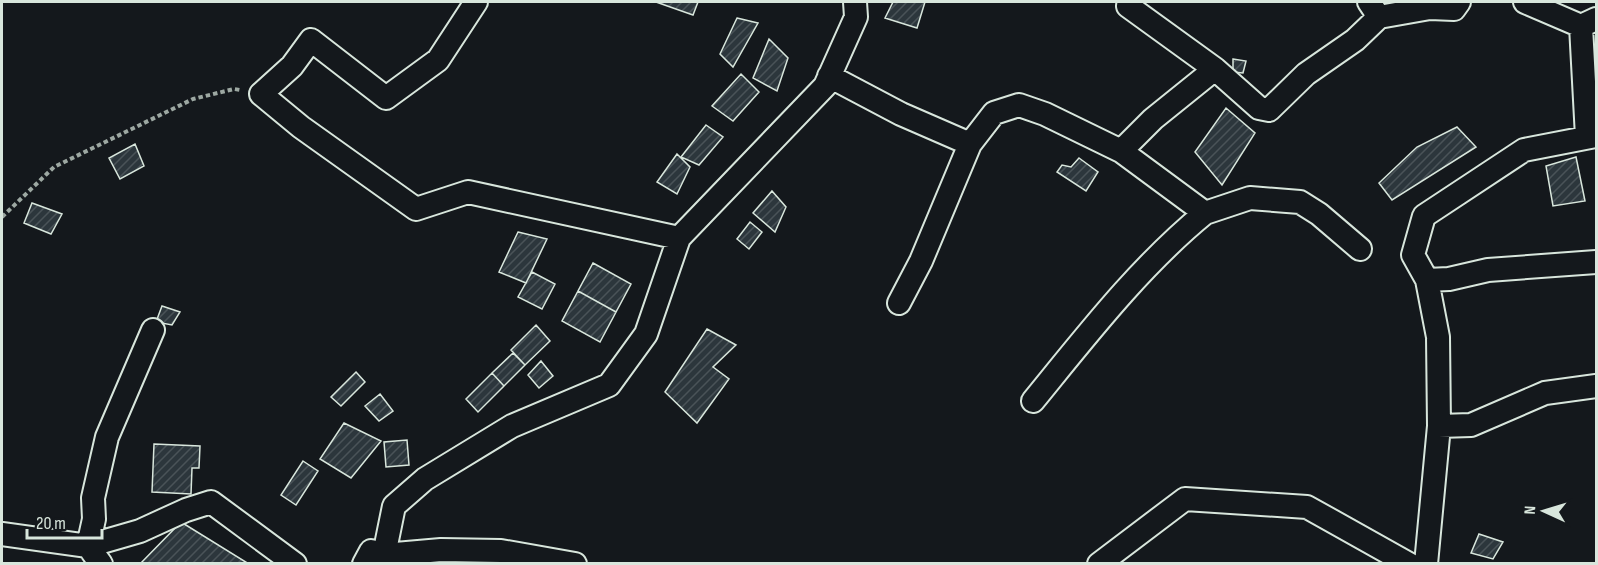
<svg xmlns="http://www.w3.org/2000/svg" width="1598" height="565" viewBox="0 0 1598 565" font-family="'Sofia Sans Condensed',sans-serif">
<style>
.building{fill:url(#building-hatch);stroke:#d8e6dc;stroke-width:1.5}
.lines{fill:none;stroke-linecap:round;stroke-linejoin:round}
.street-casing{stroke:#d8e6dc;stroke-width:26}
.path{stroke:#9da8a2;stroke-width:4;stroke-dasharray:4.5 3;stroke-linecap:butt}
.street{stroke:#14181c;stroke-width:22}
</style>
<defs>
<pattern id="building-hatch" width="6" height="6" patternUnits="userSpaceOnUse" patternTransform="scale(1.5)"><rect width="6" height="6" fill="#2c363c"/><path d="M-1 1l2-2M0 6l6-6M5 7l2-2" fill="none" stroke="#4a5358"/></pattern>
</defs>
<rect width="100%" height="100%" fill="#14181c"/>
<path class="building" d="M656 2H698L693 15Z
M893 2H925L917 28 885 18Z
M737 18 758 23 733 67 720 54Z
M769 39 788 58 777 91 753 78Z
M1233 59 1246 61 1243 73 1233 72Z
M741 74 759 92 733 121 712 106Z
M1226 108 1255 133 1222 185 1195 152Z
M706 125 723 137 699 165 681 157Z
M1457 127 1476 147 1392 200 1379 183 1417 147Z
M135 144 144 166 120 179 109 158Z
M677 154 690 167 677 194 657 182Z
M1576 157 1585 201 1553 206 1546 166Z
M1079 158 1098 172 1086 191 1057 172 1062 165 1071 167Z
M772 191 786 207 775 232 753 213Z
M32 203 62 214 51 234 24 223Z
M750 222 762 232 749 249 737 239Z
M518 232 547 239 526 283 499 272Z
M593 263 631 284 616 312 578 291Z
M532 272 555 284 542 309 518 297Z
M578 291 616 312 600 342 562 321Z
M162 306 180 312 172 325 156 322Z
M536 325 550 341 525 365 511 350Z
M707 329 736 345 713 367 729 379 697 423 665 392Z
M513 353 525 365 504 386 492 373Z
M541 361 553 376 539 388 528 375Z
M356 372 365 382 341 406 331 397Z
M492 373 504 386 478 412 466 399Z
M380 394 393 411 379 421 365 406Z
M344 423 381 441 351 478 320 459Z
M407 440 409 465 386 467 384 442Z
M154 444 200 446 199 468H192L191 494 152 492Z
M303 461 318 471 296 505 281 495Z
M181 522 249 564H140Z
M1479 534 1503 542 1493 559 1471 553Z"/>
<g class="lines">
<g class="street-casing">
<path id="street" d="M476 2 438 60 386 98 311 40 292 66 261 94 301 127 416 209 468 192 679 238
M1369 2 1379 17 1430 8 1454 9 1459 2
M1525 2 1581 26 1596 19
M1128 6 1215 69 1259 108 1269 110 1306 74 1355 40 1379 17
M1581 26 1587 137
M829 76 901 114 970 144 994 113 1019 105 1045 114 1121 151
M1205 213 1250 198 1300 202 1319 214 1360 249
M1427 280 1449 279 1488 270 1596 262
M899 303 921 261 970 144
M153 330 107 437 93 498 94 519 88 546 140 531 186 510 211 502 295 564
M1033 401C1086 336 1140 266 1205 213L1121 151 1153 119 1215 69
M1439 426 1471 425 1545 393 1596 386
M2 534 88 546 101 564
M384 555 441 550 501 551 575 564
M364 564 371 551 384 555 394 506 425 479 512 426 609 385 646 334 679 238 825 86 856 17 855 2
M1099 564 1185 499 1307 507 1409 564
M1426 564 1439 426 1438 337 1427 280 1413 255 1424 216 1524 150 1596 136"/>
</g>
<path class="path" d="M2 217 54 167 193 99 234 89 240 90"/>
<use href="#street" class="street"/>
</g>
<rect width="1598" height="565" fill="none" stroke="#d8e6dc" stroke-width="6"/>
<g transform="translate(1544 511) rotate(274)" stroke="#14181c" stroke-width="4.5" paint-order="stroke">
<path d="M0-4.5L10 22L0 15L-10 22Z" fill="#d8e6dc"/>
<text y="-9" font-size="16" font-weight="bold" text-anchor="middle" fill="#d8e6dc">N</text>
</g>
<path d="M27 529v9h75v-9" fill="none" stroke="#d8e6dc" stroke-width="3"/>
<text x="36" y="529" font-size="18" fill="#d8e6dc" stroke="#14181c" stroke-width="4.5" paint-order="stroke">20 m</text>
</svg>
